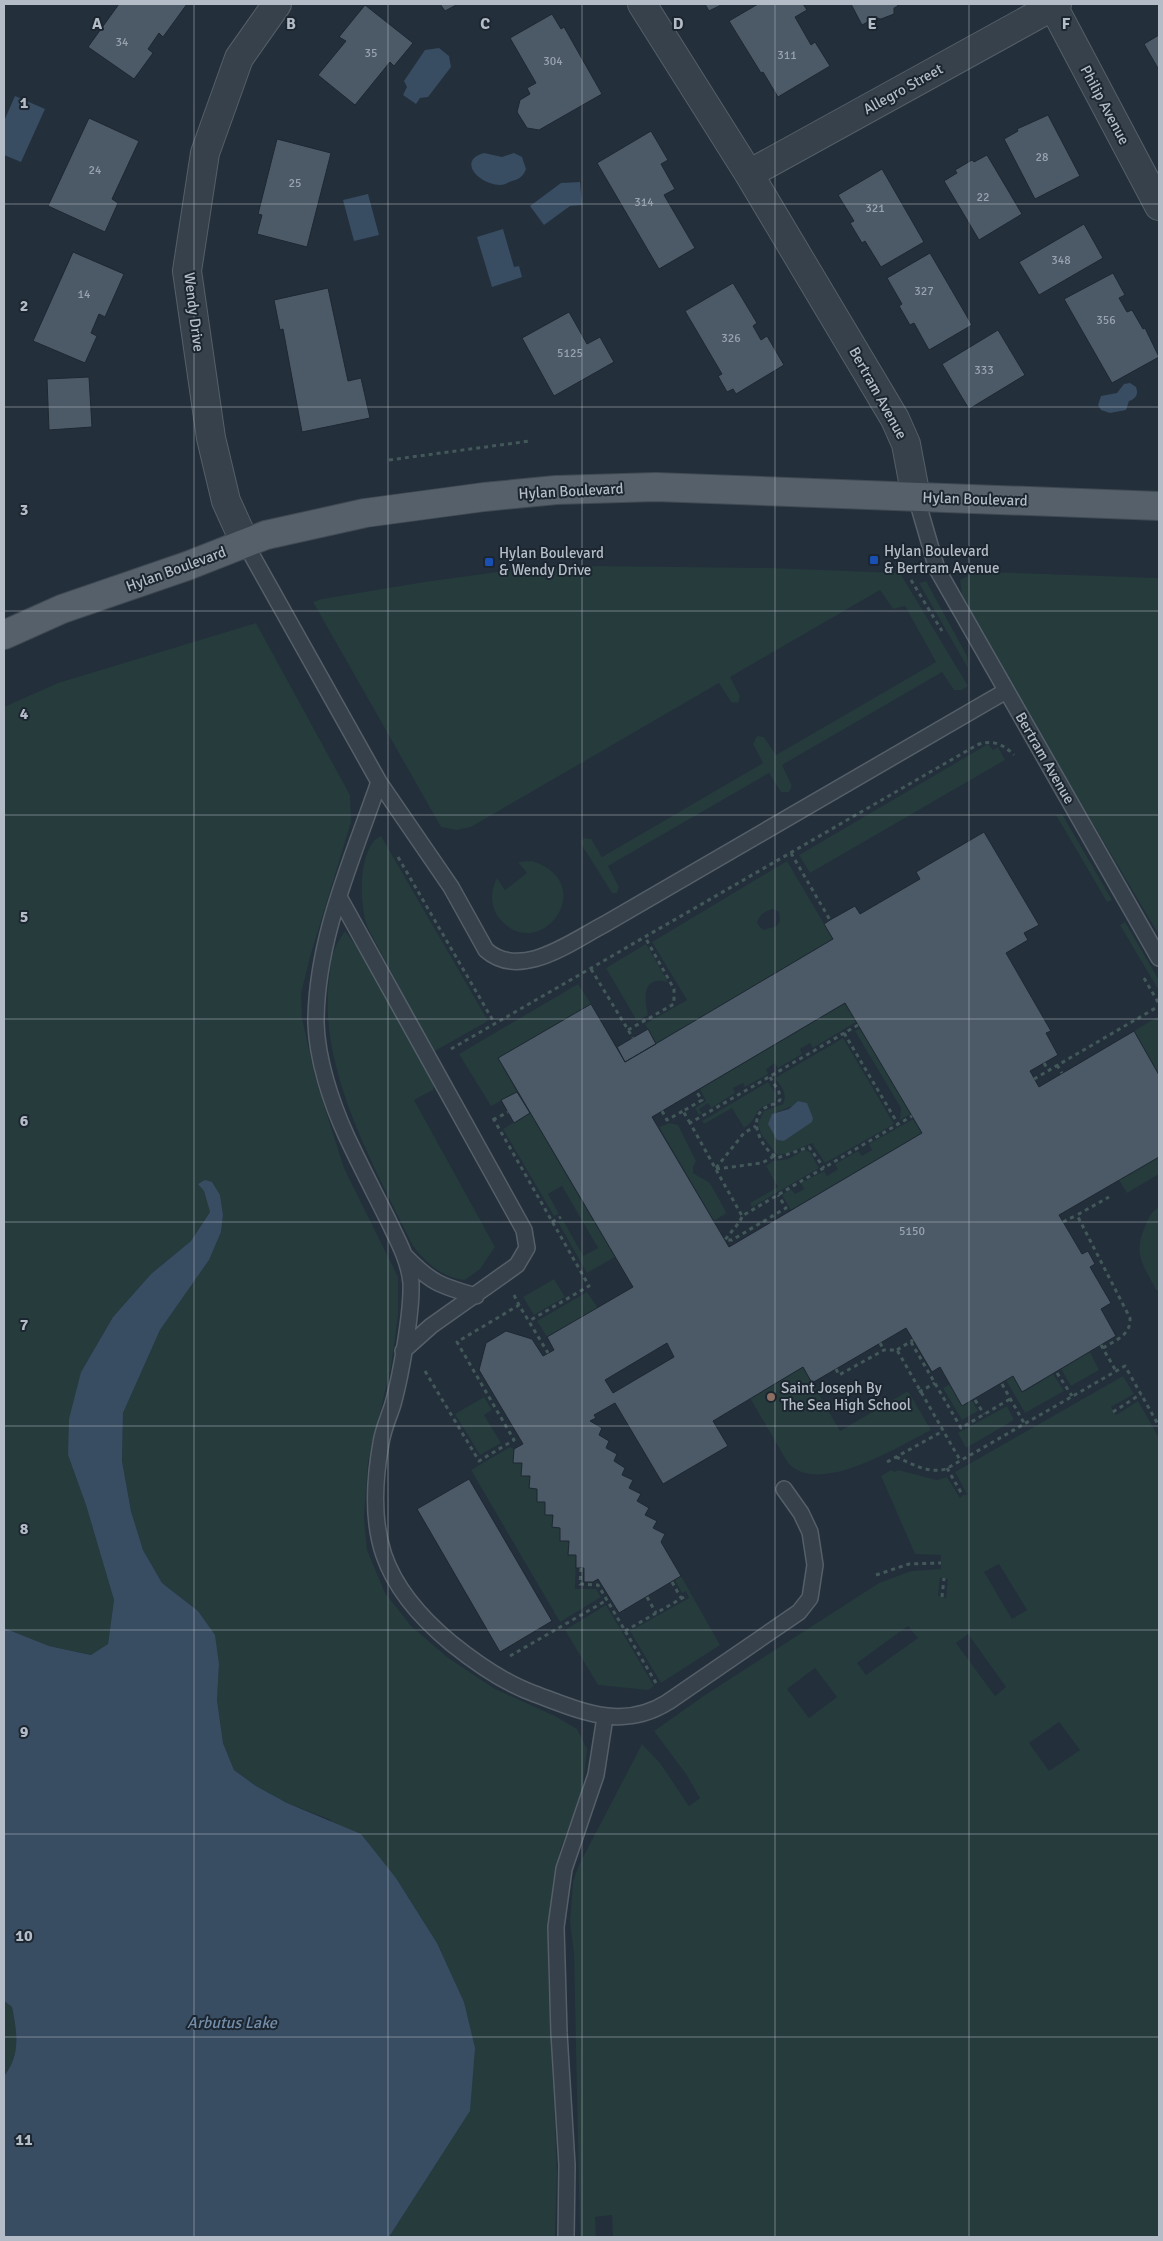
<svg xmlns="http://www.w3.org/2000/svg" width="1163" height="2241" viewBox="0 0 1163 2241" font-family="Signika,sans-serif">
<style>
.green{fill:#253b3c;fill-rule:evenodd}
.water{fill:#384c62}
.building{fill:#4c5967;stroke:#1e2832;fill-rule:evenodd}
.lines{fill:none;stroke-linecap:round;stroke-linejoin:round}
.lane-casing{stroke:#555f69;stroke-width:18}
.street-casing{stroke:#555f69;stroke-width:30}
.primary-casing{stroke:#404a54;stroke-width:30}
.path{stroke:#435859;stroke-width:3;stroke-dasharray:4 4;stroke-linecap:butt}
.lane{stroke:#37414b;stroke-width:15}
.street{stroke:#37414b;stroke-width:28}
.primary{stroke:#55606b;stroke-width:28}
.grid{fill:none;stroke:#b3bcc7;stroke-width:1;stroke-opacity:0.55}
.transit-dot{fill:#1a4fb4;stroke:#1c2630;stroke-width:2}
.education-dot{fill:#8d6e63;stroke:#1c2630;stroke-width:2}
.labels{text-anchor:middle;stroke-width:4;stroke-linejoin:round;paint-order:stroke}
.number-label{font-size:12px;fill:#99a3af}
.street-label{font-size:15px;fill:#b3bcc7;stroke:#1c2630}
.poi-label{font-size:15px;fill:#b3bcc7;stroke:#1c2630;text-anchor:start}
.water-label{font-size:16px;font-style:italic;fill:#748eaa;stroke:#1c2630}
.grid-label{font-size:16px;text-anchor:middle;font-weight:bold;fill:#b3bcc7;stroke:#1c2630;stroke-width:4;stroke-linejoin:round;paint-order:stroke}
</style>
<rect width="100%" height="100%" fill="#232f3b"/>
<path class="green" d="M598 566 770 568 900 573 968 686 962 690H954L942 672 932 678 782 765 792 786 789 792H781L769 773 608 866 619 887 617 893H612L583 847 581 842 584 838 591 839 602 857 763 763 753 744 757 736 764 737 776 755 936 662 905 606 893 609 880 590 730 677 740 696 738 703 731 702 719 683 471 827 457 830 441 827 313 602 322 599 424 582 511 570Z
M987 572 1159 578V935L963 604 960 580 970 575Z
M926 581 967 656 969 670 919 583Z
M256 623 350 795 351 822 310 957 301 994 302 1018 315 1077 344 1168 398 1277V1316L391 1367 368 1462 364 1516 367 1550 385 1593 411 1626 447 1657 495 1689 555 1716 577 1729 587 1749 582 1795 561 1847 554 1877 550 1911 548 1972 557 2172 555 2237H389L470 2111 464 2002 437 1943 396 1878 329 1819 287 1803 256 1786 234 1770 223 1743 217 1700 219 1664 198 1611 162 1583 143 1550 131 1511 122 1461 123 1413 160 1330 209 1260 221 1232 223 1215 220 1195 204 1191 210 1212 191 1241 151 1274 113 1317 81 1372 68 1455 86 1505 114 1600 108 1644 92 1655 49 1646 4 1628V707L58 683Z
M988 744 993 750 998 747 1005 760 810 873 799 855Z
M1062 814 1112 900 1107 902 1056 815Z
M381 836 488 1021 433 1052 368 928C359 909 357 846 381 836Z
M532 861C602 883 539 967 499 918 490 906 490 891 497 878L505 890 527 873 518 862Z
M787 861 833 939 656 1044 645 1024 687 1000 652 942ZM773 909 779 912 780 921 777 926 763 930 757 923C759 915 765 911 773 909Z
M1125 922 1159 980V991L1120 925Z
M345 931 364 957 434 1086 433 1090 414 1100 495 1247 480 1269 465 1280C443 1278 426 1263 413 1246 374 1166 315 1065 330 974 331 966 331 958 334 951 336 944 341 937 345 931Z
M646 944 668 982C642 975 644 998 648 1015L637 1021 606 968Z
M578 984 591 1004 498 1058 517 1092 491 1106 459 1054Z
M845 1003 856 1022 813 1048 810 1043 800 1049 802 1054 778 1068 775 1063 766 1069 768 1074 745 1087 743 1083 733 1088 735 1093 711 1108 708 1103 699 1109 702 1113 699 1115 695 1108 706 1101 700 1089Z
M1159 1016V1075L1134 1031Z
M860 1028 911 1114 900 1120 901 1108 855 1031Z
M843 1038 894 1124 825 1163 812 1143 789 1153 777 1155 761 1134 758 1123 764 1111 783 1104C788 1094 781 1086 775 1078ZM792 1106 810 1111 813 1118 807 1125 784 1141 777 1136 770 1126 775 1113Z
M768 1082 777 1096 775 1101C770 1104 764 1105 760 1109 752 1118 756 1120 744 1128L732 1108 704 1124 702 1121Z
M530 1113 615 1257 587 1273 558 1222 563 1220 583 1256 598 1248 562 1186 548 1194 559 1214 554 1216 503 1129Z
M913 1119 922 1133 791 1210 782 1195 791 1189 795 1194 804 1189 801 1183 824 1171 827 1176 838 1169 835 1164 858 1151 862 1156 872 1150 869 1144Z
M670 1123 678 1125 696 1161 693 1167V1173L710 1183 726 1212 725 1214 714 1221 659 1127Z
M804 1150 810 1152 819 1168 752 1207 750 1203 778 1187 766 1166 773 1161 788 1159Z
M1159 1157V1174L1127 1193 1119 1180Z
M1159 1207V1291L1156 1290C1144 1266 1133 1255 1144 1229 1148 1218 1150 1213 1159 1207Z
M554 1279 565 1297 534 1315 523 1297Z
M587 1292 598 1308 547 1337 537 1321Z
M1090 1352 1099 1370 1071 1386 1061 1369Z
M803 1367 840 1431 908 1391 931 1430C899 1446 819 1497 788 1463L750 1398Z
M1053 1374 1064 1391 1025 1413 1006 1380 1013 1376 1023 1392Z
M1123 1376 1134 1394 1111 1407 1116 1415 1138 1401 1159 1438V2237H613L612 2215 595 2217 596 2237H580L574 1954 570 1922 573 1882 578 1867 642 1744 660 1763 689 1806 700 1798 686 1774 654 1731 705 1695 879 1583 911 1571 941 1569V1555L915 1554 881 1476 891 1470 895 1472 898 1470 937 1480 947 1477 960 1498 967 1494 955 1472ZM999 1564 1027 1610 1012 1619 984 1572ZM940 1578 948 1579 946 1598 938 1596ZM908 1626 918 1638 866 1675 857 1663ZM968 1634 1006 1687 995 1696 956 1643ZM815 1668 837 1697 809 1718 787 1689ZM1059 1722 1080 1750 1049 1771 1029 1743Z
M950 1384 962 1405 972 1400 978 1411 962 1420 943 1388Z
M484 1397 492 1410 484 1415 501 1443 480 1455 455 1414Z
M1007 1406 1014 1420 966 1448 958 1433Z
M510 1447 514 1449 513 1463H522L521 1475 530 1476 529 1488 537 1489V1502H545V1514L553 1515 552 1527 560 1528V1541H569L568 1554 576 1555 575 1589H596L601 1597 560 1622 471 1470Z
M681 1576 720 1645 661 1683 630 1631 689 1598 686 1591 682 1593 675 1580Z
M606 1605 654 1686 648 1690 598 1685 565 1630Z
M4 2001 12 2007C17 2032 21 2055 4 2076Z"/>
<path class="water" d="M439 48 449 56 451 67 428 97 420 98 416 104 403 95 407 87 404 81 425 50Z
M15 96 45 109 21 162 4 155V121Z
M484 153 502 157 514 153 522 157 526 169C523 177 519 179 512 181 508 182 505 185 500 185 480 185 456 161 484 153Z
M580 182 582 205 570 206 544 225 530 206 561 183Z
M368 194 379 235 354 241 343 200Z
M503 229 514 267 519 266 522 277 492 287 477 237Z
M1130 383 1136 387C1139 395 1135 399 1129 401L1126 410 1110 413 1101 410 1098 405 1101 396 1117 393 1124 384Z
M798 1101 807 1103 813 1118 812 1122 784 1141 777 1140 768 1124 772 1114 789 1109Z
M205 1180 212 1182 220 1195 223 1215 221 1232 209 1260 160 1330 123 1413 122 1461 131 1511 143 1550 162 1583 198 1611 215 1635 219 1664 217 1700 223 1743 234 1770 256 1786 287 1803 361 1834 396 1878 437 1943 464 2002 475 2048 470 2111 389 2237H4V2076C21 2055 17 2032 12 2007L4 2001V1628L49 1646 91 1655 108 1644 114 1600 86 1505 68 1455 69 1419 81 1372 113 1317 151 1274 191 1241 210 1212 204 1191 198 1184Z"/>
<path class="building" d="M119 4H187L163 37 159 33 148 49 153 53 134 79 88 47Z
M440 4H458L445 11Z
M705 4H723L709 11Z
M758 4H803L807 10 795 17 811 45 815 42 830 66 778 97 763 72 761 73 729 21Z
M851 4H897L898 6 894 8V14L881 19 875 18 862 25Z
M365 5 413 43 394 66 390 62 355 105 318 75 346 41 339 37Z
M552 14 561 29 564 27 602 94 539 130 527 128 517 112 520 100 530 94 527 88 536 83 510 38Z
M1159 35V70L1144 44Z
M1048 115 1080 176 1035 199 1004 139 1018 131 1017 129Z
M89 118 139 141 112 199 118 203 105 232 48 206Z
M651 131 668 160 661 164 675 189 664 195 695 248 659 269 597 163Z
M277 139 331 153 307 247 257 234 262 215 258 214Z
M987 155 1022 214 979 240 944 181 957 173 955 170 972 160 974 162Z
M882 169 924 242 881 267 865 241 862 243 850 223 854 221 838 195Z
M1084 224 1103 258 1039 295 1019 262Z
M73 252 124 274 105 317 99 314 91 333 97 336 85 363 33 341Z
M930 253 972 325 929 350 914 323 910 325 899 306 902 304 887 278Z
M1113 273 1125 295 1119 298 1127 312 1132 310 1143 329 1145 328 1159 357 1112 383 1064 299Z
M733 283 757 323 753 326 761 340 767 336 784 365 736 394 733 389 727 392 718 376 722 374 685 311Z
M328 288 348 381 361 378 370 418 302 432 283 329 280 330 274 300Z
M569 312 587 344 600 337 614 362 554 396 522 338Z
M998 330 1025 375 969 409 942 364Z
M89 377 92 427 49 430 47 379Z
M984 832 1039 925 1024 933 1028 940 1006 953 1051 1031 1046 1033 1058 1055 1030 1071 1039 1087 1134 1031 1159 1075V1157L1059 1215 1082 1254 1088 1251 1095 1264 1090 1267 1111 1303 1101 1309 1116 1336 1022 1392 1013 1376 962 1406 940 1367 932 1372 906 1328 812 1383 803 1367 713 1421 728 1446 663 1484 615 1403 594 1415 596 1418 590 1421 602 1428 599 1435 609 1441 606 1448 617 1454 614 1461 625 1468 622 1475 633 1480 629 1488 641 1494 637 1501 649 1508 645 1515 657 1521 653 1528 665 1534 661 1542 681 1576 619 1613 598 1579 593 1582H584V1568H576V1555H568L569 1541H560V1528L552 1527 553 1515H545V1502H537V1489L529 1488 530 1476H521L522 1463H513L514 1449 523 1444 479 1370 486 1343 506 1331 532 1339 543 1356 554 1350 547 1337 633 1287 498 1058 591 1004 625 1062 833 939 824 924 830 920 855 906 860 914 920 879 916 872ZM845 1003 922 1133 729 1247 652 1117ZM667 1343 674 1357 613 1393 605 1380Z
M648 1029 656 1044 625 1062 617 1047Z
M517 1092 530 1113 514 1123 501 1100Z
M469 1479 552 1621 500 1652 417 1509Z"/>
<g class="lines">
<g class="lane-casing">
<path id="lane" d="M916 497 937 569 1159 958
M245 543 379 782 451 887 486 950C521 981 572 941 605 924L1006 691
M379 782C352 860 316 939 316 1023 317 1059 331 1102 346 1135 359 1163 373 1190 387 1218 397 1239 409 1260 411 1283 412 1312 401 1375 393 1404 389 1417 383 1429 381 1443 365 1532 381 1585 451 1643 477 1664 504 1683 535 1694 581 1711 622 1731 668 1702L799 1612 810 1598 815 1565 810 1532 801 1513 784 1489
M339 897 524 1230 527 1248 517 1265 431 1326 403 1351
M405 1256C431 1283 441 1286 476 1296
M566 2237 567 2165 559 2033 556 1927 564 1869 596 1775 605 1717"/>
</g>
<g class="street-casing">
<path id="street" d="M642 4 749 174 895 419 906 444 916 497
M1052 4 1159 206
M749 174 1057 4
M245 543 226 501 211 438 187 271 205 153 239 58 277 4"/>
</g>
<g class="primary-casing">
<path id="primary" d="M4 635 62 609 187 566 266 535 365 513 484 497 556 490 656 487 1159 506"/>
</g>
<path class="path" d="M389 460 530 441
M911 580 942 631
M791 853 830 920
M398 857 495 1024
M591 969 633 1038
M1144 978 1159 1004
M858 1025 690 1123 742 1216 912 1116
M628 1030 674 1004V989L645 937
M844 1033 898 1124
M451 1049 977 745C992 739 1003 744 1014 755
M1044 1063 1048 1070
M1057 1065 1062 1073
M770 1077 779 1092 780 1100C775 1105 767 1105 762 1110 748 1124 764 1150 777 1158L809 1147 824 1168
M1034 1079 1159 1006
M662 1111 667 1120 683 1111
M493 1118 589 1286 529 1321
M493 1120 508 1112
M690 1123 683 1111 702 1100 696 1091
M716 1168 744 1133 756 1126
M716 1169 762 1163 774 1156
M742 1217C737 1227 731 1231 725 1240H732L786 1208 778 1195
M552 1222 561 1217
M1063 1222 1077 1215
M514 1295 519 1305
M911 1342 961 1428 1010 1399
M880 1343 884 1350
M1101 1345 1116 1371
M1103 1348C1116 1340 1131 1335 1130 1318L1077 1215 1109 1197
M897 1350 913 1340
M836 1369 839 1375 884 1350H897L960 1460
M425 1371 479 1461 514 1440 457 1342 519 1305 548 1353
M1057 1373 1072 1396
M1002 1384 1024 1423
M919 1392 935 1383
M975 1400 984 1414
M1113 1412 1141 1394
M896 1457C913 1464 928 1474 946 1469L1125 1366 1159 1426
M887 1462 943 1431
M947 1468 963 1496
M581 1568 580 1584 598 1585 656 1683
M876 1575 909 1564 941 1563
M672 1582 681 1598
M647 1597 656 1613
M942 1597 944 1578
M625 1631 684 1597
M510 1656 607 1600"/>
<use href="#lane" class="lane"/>
<use href="#street" class="street"/>
<use href="#primary" class="primary"/>
</g>
<path class="grid" d="M194 4V2237M388 4V2237M582 4V2237M775 4V2237M969 4V2237M4 204H1159M4 407H1159M4 611H1159M4 815H1159M4 1019H1159M4 1222H1159M4 1426H1159M4 1630H1159M4 1834H1159M4 2037H1159"/>
<g class="transit-dot">
<rect x="869" y="555" width="10" height="10" rx="2.5"/>
<rect x="484" y="557" width="10" height="10" rx="2.5"/>
</g>
<circle class="education-dot" cx="771" cy="1397" r="5"/>
<g class="labels">
<g class="number-label">
<text x="122" y="46">34</text>
<text x="371" y="57">35</text>
<text x="787" y="59">311</text>
<text x="553" y="65">304</text>
<text x="1042" y="161">28</text>
<text x="95" y="174">24</text>
<text x="295" y="187">25</text>
<text x="983" y="201">22</text>
<text x="644" y="206">314</text>
<text x="875" y="212">321</text>
<text x="1061" y="264">348</text>
<text x="924" y="295">327</text>
<text x="84" y="298">14</text>
<text x="1106" y="324">356</text>
<text x="731" y="342">326</text>
<text x="570" y="357">5125</text>
<text x="984" y="374">333</text>
<text x="912" y="1235">5150</text>
</g>
<g class="street-label">
<text transform="translate(903 89) rotate(-29)" y="5">Allegro Street</text>
<text transform="translate(1105 105) rotate(62)" y="5">Philip Avenue</text>
<text transform="translate(194 312) rotate(83)" y="5">Wendy Drive</text>
<text transform="translate(878 393) rotate(61)" y="5">Bertram Avenue</text>
<text transform="translate(571 491) rotate(-3)" y="5">Hylan Boulevard</text>
<text transform="translate(975 499) rotate(2)" y="5">Hylan Boulevard</text>
<text transform="translate(176 569) rotate(-20)" y="5">Hylan Boulevard</text>
<text transform="translate(1045 758) rotate(60)" y="5">Bertram Avenue</text>
</g>
<g class="poi-label">
<text x="884" y="556">Hylan Boulevard<tspan x="884" dy="17">&amp; Bertram Avenue</tspan></text>
<text x="499" y="558">Hylan Boulevard<tspan x="499" dy="17">&amp; Wendy Drive</tspan></text>
<text x="781" y="1393">Saint Joseph By<tspan x="781" dy="17">The Sea High School</tspan></text>
</g>
<g class="water-label">
<text x="232" y="2028">Arbutus Lake</text>
</g>
</g>
<g class="grid-label">
<text x="97" y="29">A</text>
<text x="291" y="29">B</text>
<text x="485" y="29">C</text>
<text x="678" y="29">D</text>
<text x="872" y="29">E</text>
<text x="1066" y="29">F</text>
<text x="24" y="108">1</text>
<text x="24" y="311">2</text>
<text x="24" y="515">3</text>
<text x="24" y="719">4</text>
<text x="24" y="922">5</text>
<text x="24" y="1126">6</text>
<text x="24" y="1330">7</text>
<text x="24" y="1534">8</text>
<text x="24" y="1737">9</text>
<text x="24" y="1941">10</text>
<text x="24" y="2145">11</text>
</g>
<rect width="1163" height="2241" fill="none" stroke="#b3bcc7" stroke-width="10"/>
</svg>
